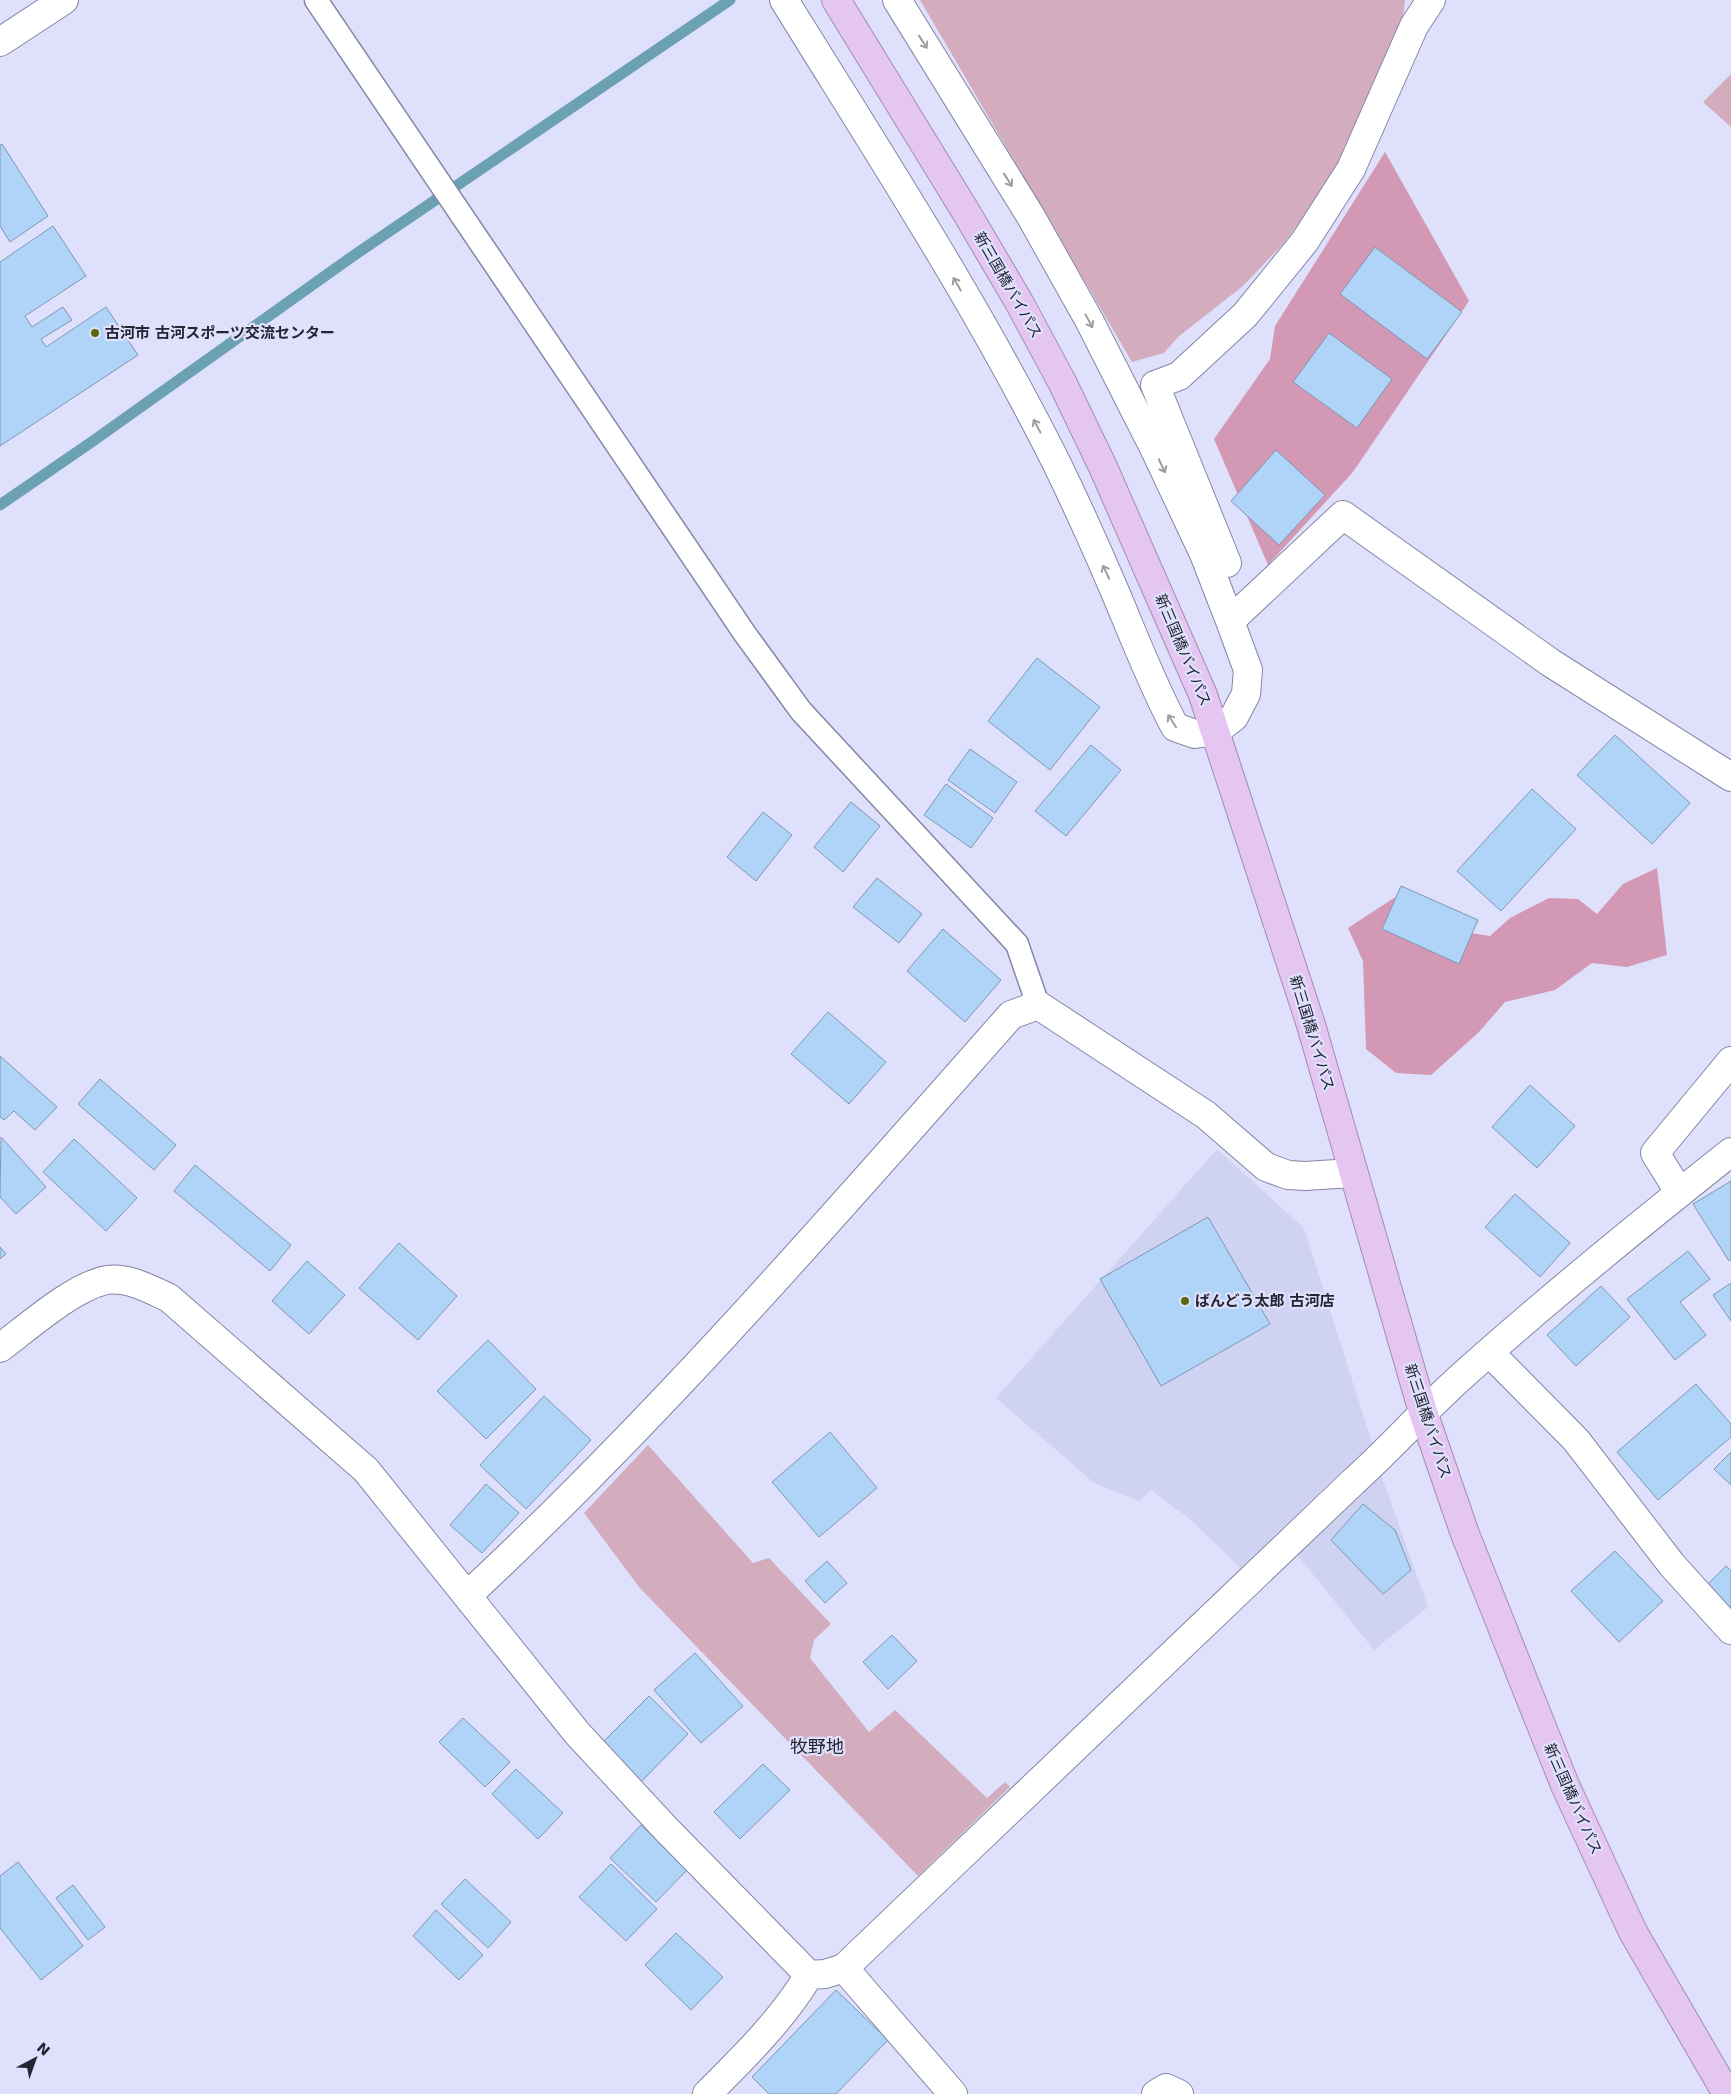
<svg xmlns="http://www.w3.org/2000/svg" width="1731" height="2094" viewBox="0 0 1731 2094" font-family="'DejaVu Sans','Noto Sans JP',sans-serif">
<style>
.built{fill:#d0d2f2}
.green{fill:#d3acbe}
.forest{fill:#d398b4}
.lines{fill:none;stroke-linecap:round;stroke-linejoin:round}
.stream{stroke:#6ca1b4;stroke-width:11}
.building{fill:#b0d3f8;stroke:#7e97b1}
.lane-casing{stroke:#8586a6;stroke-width:25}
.street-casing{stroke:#8586a6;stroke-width:30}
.highway-casing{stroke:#a18daf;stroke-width:30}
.lane{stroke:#fff;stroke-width:22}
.street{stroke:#fff;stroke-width:28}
.highway{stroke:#e5c5f2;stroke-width:28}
.oneway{stroke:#9c9da3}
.poi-dot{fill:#5a670c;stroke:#dfe0fc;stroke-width:2}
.labels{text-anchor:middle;stroke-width:4.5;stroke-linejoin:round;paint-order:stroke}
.street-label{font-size:15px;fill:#242532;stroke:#dfe0fc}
.poi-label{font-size:15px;font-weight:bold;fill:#242532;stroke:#dfe0fc;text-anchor:start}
.quarter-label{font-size:18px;fill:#242532;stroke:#dfe0fc}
</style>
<rect width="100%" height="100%" fill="#dfe0fc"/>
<path class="built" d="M1217 1149 1304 1228 1372 1443 1240 1568 1192 1521 1151 1490 1139 1501 1094 1483 996 1398Z
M1380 1472 1428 1607 1374 1650 1295 1552Z"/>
<path class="green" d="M920 0H1405L1403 19 1329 185 1282 245 1243 286 1178 337 1164 353 1132 362Z
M1731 74V127L1703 102Z
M648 1445 753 1563 769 1558 831 1624 814 1640 810 1658 869 1732 895 1710 987 1798 1005 1782 1010 1787 918 1876 639 1587 584 1513Z"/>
<path class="forest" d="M1385 152 1469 301 1353 472 1268 565 1214 439 1270 359 1275 326Z
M1657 868 1667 955 1627 967 1592 963 1555 990 1505 1002 1478 1033 1431 1075 1396 1073 1366 1049 1363 961 1348 928 1397 896 1431 927 1490 936 1510 918 1549 898 1578 899 1597 914 1623 884Z"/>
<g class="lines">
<path class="stream" d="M0 505 93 441 353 256 730 0"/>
</g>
<path class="building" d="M2 144 48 216 10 242 0 226V145Z
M53 226 86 276 25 316 32 327 63 307 72 320 41 339 46 347 106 307 138 355 0 446V262Z
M1375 247 1462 312 1427 359 1340 294Z
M1329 333 1392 379 1357 428 1293 382Z
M1276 450 1325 495 1279 545 1231 501Z
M1037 658 1100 707 1050 770 988 721Z
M1615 735 1690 803 1652 844 1577 775Z
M1091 745 1121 770 1066 836 1035 811Z
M970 749 1017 782 995 813 948 780Z
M946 784 993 818 971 848 924 815Z
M1532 789 1576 829 1501 911 1457 871Z
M851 802 880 826 843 872 814 847Z
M763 812 792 835 756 881 727 857Z
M877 878 922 914 899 943 853 907Z
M1401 886 1478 920 1459 964 1382 929Z
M943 929 1001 980 965 1022 907 971Z
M828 1012 886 1062 849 1104 791 1054Z
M0 1056 57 1107 35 1130 14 1111 4 1120 0 1117Z
M100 1079 176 1145 154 1170 78 1104Z
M1530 1085 1575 1126 1537 1168 1492 1127Z
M1 1137 46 1187 16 1214 0 1197Z
M74 1139 137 1198 106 1231 43 1172Z
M195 1165 291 1245 270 1271 174 1191Z
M1731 1181V1259L1729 1261 1693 1204Z
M1515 1194 1570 1243 1540 1277 1485 1227Z
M1208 1217 1270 1324 1161 1386 1100 1279Z
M399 1243 457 1296 418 1340 359 1288Z
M0 1247 6 1254 0 1259Z
M1688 1251 1710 1279 1680 1302 1706 1335 1675 1360 1627 1299Z
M307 1261 345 1295 309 1334 272 1301Z
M1731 1283V1321L1713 1295Z
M1601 1286 1630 1317 1576 1366 1547 1335Z
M488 1340 536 1389 486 1439 437 1391Z
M1696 1384 1731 1424V1437L1658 1500 1617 1452Z
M544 1396 591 1440 526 1509 480 1465Z
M830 1432 877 1488 819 1537 772 1482Z
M1731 1452V1485L1714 1469Z
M486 1484 519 1513 482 1553 450 1525Z
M1363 1504 1395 1530 1411 1570 1383 1594 1331 1540Z
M1615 1551 1663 1601 1619 1642 1571 1591Z
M827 1561 847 1583 825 1603 805 1581Z
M1726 1566 1731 1571V1612L1706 1586Z
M892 1635 917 1661 888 1689 863 1662Z
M695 1653 743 1706 701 1743 654 1690Z
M649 1696 688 1734 638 1785 599 1746Z
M463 1718 510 1762 485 1787 439 1742Z
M763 1764 790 1790 740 1839 714 1812Z
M516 1769 563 1813 538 1839 492 1794Z
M641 1825 688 1869 656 1902 610 1858Z
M18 1862 83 1946 41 1980 0 1928V1876Z
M611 1864 657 1909 626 1941 579 1897Z
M465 1879 511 1922 488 1948 441 1904Z
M73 1885 105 1927 88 1940 56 1898Z
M436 1910 483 1955 459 1980 413 1936Z
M676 1933 723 1977 691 2010 645 1965Z
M836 1990 888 2040 836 2094H769L752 2077Z"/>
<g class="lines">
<g class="lane-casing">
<path id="lane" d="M316 0 745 634 801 711 1017 944 1038 1005"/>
</g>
<g class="street-casing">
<path id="street" d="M784 0C878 152 976 302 1056 462 1076 503 1095 545 1113 587 1133 634 1151 682 1175 727L1195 734 1216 731 1234 717 1246 694 1248 670 1230 621 1204 554 1156 452 1089 320 1030 215 897 0
M0 42 64 0
M1227 563 1155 385 1179 376 1245 315 1305 241 1351 169 1414 26 1431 0
M1230 621 1343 515 1551 663 1731 777
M1680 1193 1655 1153 1731 1061
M0 1348C28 1327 74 1286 107 1280 128 1277 150 1289 169 1298L366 1470 577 1733 666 1829 809 1975 825 1974 844 1968 1353 1482C1391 1448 1424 1410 1462 1376 1549 1298 1640 1224 1731 1152
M1489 1352 1576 1440 1672 1565 1731 1630
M468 1595C662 1414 836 1213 1011 1015L1038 1005 1206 1115 1266 1167 1288 1175 1305 1176 1352 1173
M844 1968 953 2094
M707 2094C744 2057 782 2020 809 1975
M1156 2094 1166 2088 1179 2094"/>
</g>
<g class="highway-casing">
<path id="highway" d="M836 0 966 212 1019 302 1062 382 1103 467 1203 695 1311 1025 1423 1412 1465 1534 1565 1785 1633 1932 1727 2094"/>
</g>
<use href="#lane" class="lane"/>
<use href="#street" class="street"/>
<use href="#highway" class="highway"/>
</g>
<defs><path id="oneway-shaft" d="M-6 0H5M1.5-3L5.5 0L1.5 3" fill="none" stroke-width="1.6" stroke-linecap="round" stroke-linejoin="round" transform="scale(1.25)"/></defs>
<g class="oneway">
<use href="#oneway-shaft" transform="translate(923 42) rotate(58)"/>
<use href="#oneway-shaft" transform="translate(1008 180) rotate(58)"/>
<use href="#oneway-shaft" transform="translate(957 284) rotate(-120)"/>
<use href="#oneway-shaft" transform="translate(1089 321) rotate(62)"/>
<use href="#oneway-shaft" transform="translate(1037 426) rotate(-118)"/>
<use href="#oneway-shaft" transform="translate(1162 466) rotate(65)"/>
<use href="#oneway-shaft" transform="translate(1106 572) rotate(-115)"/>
<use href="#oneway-shaft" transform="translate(1172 721) rotate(-123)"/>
</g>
<g class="poi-dot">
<circle cx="95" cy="333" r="5"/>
<circle cx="1185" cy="1301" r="5"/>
</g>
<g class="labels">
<g class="street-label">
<text transform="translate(1008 285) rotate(60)" y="5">新三国橋バイパス</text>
<text transform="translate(1183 650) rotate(67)" y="5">新三国橋バイパス</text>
<text transform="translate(1312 1033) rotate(73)" y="5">新三国橋バイパス</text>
<text transform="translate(1428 1421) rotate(72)" y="5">新三国橋バイパス</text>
<text transform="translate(1573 1799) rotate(66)" y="5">新三国橋バイパス</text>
</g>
<g class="poi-label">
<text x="105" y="338">古河市 古河スポーツ交流センター</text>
<text x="1195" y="1306">ばんどう太郎 古河店</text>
</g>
<g class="quarter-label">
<text x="817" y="1753">牧野地</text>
</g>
</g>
<g transform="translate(35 2059) rotate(41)" stroke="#dfe0fc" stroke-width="4" paint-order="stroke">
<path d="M0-4L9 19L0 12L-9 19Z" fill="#242532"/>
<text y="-8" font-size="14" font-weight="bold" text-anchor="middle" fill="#242532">N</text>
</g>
</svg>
